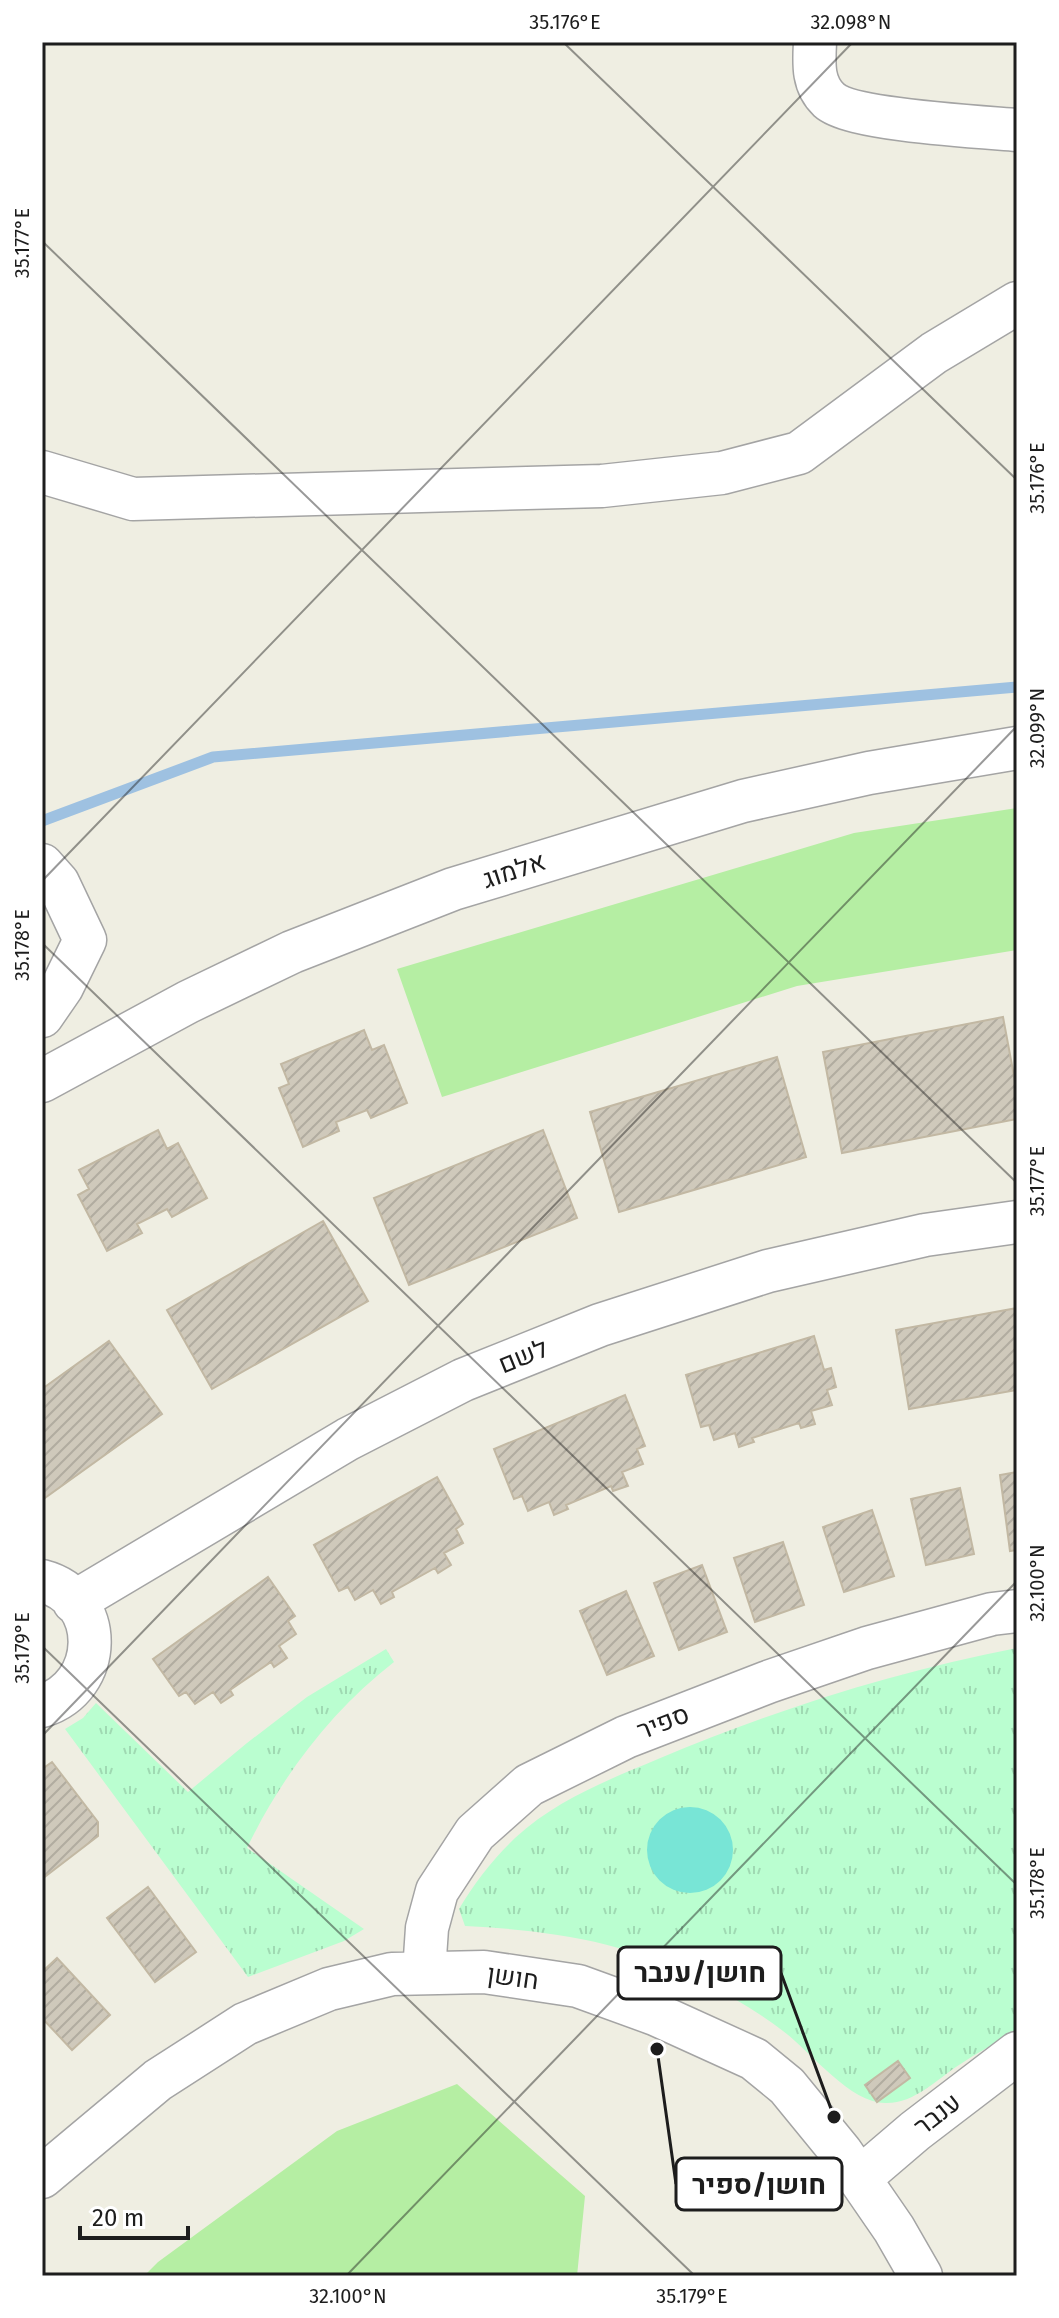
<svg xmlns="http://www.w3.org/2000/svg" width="1059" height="2318" viewBox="0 0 1059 2318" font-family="'Fira Sans',Heebo,sans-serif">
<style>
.grass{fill:#b5eea3}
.park{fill:url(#park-tufts)}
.pitch{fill:#78e5d6}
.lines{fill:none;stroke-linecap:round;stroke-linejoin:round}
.stream{stroke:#9ec1e1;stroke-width:11}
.building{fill:url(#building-hatch);stroke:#c2b8a3;stroke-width:2}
.minor-casing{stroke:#a4a4a4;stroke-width:45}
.minor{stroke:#fff;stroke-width:42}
.ticks{fill:none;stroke:#1d1d1d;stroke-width:2;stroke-opacity:0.45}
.labels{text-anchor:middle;stroke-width:6;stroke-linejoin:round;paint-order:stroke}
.street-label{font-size:26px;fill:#1d1d1d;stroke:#fff}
.leader{fill:none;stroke:#1d1d1d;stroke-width:3}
.callout-dot{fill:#1d1d1d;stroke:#fff;stroke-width:3}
.callout{fill:#fff;stroke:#1d1d1d;stroke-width:3}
.callout-label{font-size:28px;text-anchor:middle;font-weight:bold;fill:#1d1d1d}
.neatline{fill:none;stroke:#1d1d1d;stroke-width:3}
.ticks-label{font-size:20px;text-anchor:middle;fill:#1d1d1d}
</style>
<defs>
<pattern id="park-tufts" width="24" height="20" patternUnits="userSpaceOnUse" patternTransform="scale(2)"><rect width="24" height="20" fill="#bafed0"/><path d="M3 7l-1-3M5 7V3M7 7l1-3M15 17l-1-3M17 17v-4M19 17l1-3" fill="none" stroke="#9fd9b2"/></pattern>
<pattern id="building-hatch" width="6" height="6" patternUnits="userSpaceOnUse" patternTransform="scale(2)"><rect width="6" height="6" fill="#cfc9bb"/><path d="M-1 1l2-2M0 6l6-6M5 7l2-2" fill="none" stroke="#b1aca0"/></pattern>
</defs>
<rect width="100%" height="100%" fill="#efeee2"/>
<path class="grass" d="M1017 808V950L797 986 442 1097 397 969 854 833Z
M457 2084 585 2196 577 2276H144L158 2262 337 2131Z"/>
<path class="park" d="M1017 1648V2031C998 2042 978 2052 959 2065 936 2080 914 2104 885 2103 850 2103 811 2052 783 2031 757 2011 729 1995 700 1980 627 1941 546 1930 465 1926L459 1909C474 1883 494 1858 515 1838 556 1800 608 1780 658 1759 775 1710 893 1672 1017 1648Z
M386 1649 394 1662C331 1711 281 1777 247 1848L364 1929 344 1941 248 1977 65 1729 83 1718 96 1703 188 1792 247 1743 307 1697Z"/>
<path class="pitch" d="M647 1850a43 43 0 1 1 86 0a43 43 0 1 1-86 0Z"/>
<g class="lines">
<path class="stream" d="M42 821 213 757 1017 687"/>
</g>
<path class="building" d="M1003 1017 1017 1092V1119L842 1153 823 1052Z
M364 1030 372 1050 384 1045 407 1103 371 1118 367 1110 336 1122 339 1131 303 1147 279 1088 289 1084 281 1064Z
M777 1057 806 1157 619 1212 590 1112Z
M158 1130 167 1149 178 1143 207 1198 172 1217 167 1209 137 1224 142 1233 107 1251 78 1195 89 1189 79 1170Z
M543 1130 577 1218 409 1285 374 1198Z
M323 1221 368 1301 212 1389 167 1310Z
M1017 1308V1390L909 1409 896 1330Z
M814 1336 824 1370 831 1368 836 1387 827 1390 832 1405 811 1411 815 1424 801 1428 799 1423 752 1438 754 1442 739 1447 735 1433 714 1440 709 1425 701 1427 686 1375Z
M109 1341 162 1414 42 1500V1389Z
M625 1395 645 1446 637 1449 643 1464 622 1472 628 1486 613 1491 611 1486 566 1505 568 1509 554 1515 549 1502 528 1511 522 1496 514 1499 494 1449Z
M1017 1472V1550L1010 1551 1000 1475Z
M437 1477 463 1524 456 1529 463 1543 444 1553 451 1565 438 1573 435 1568 392 1592 394 1597 381 1604 373 1590 355 1600 348 1587 339 1591 314 1545Z
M960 1488 974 1554 926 1565 911 1499Z
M872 1510 894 1576 844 1592 823 1527Z
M783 1542 804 1605 755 1622 734 1558Z
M702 1565 727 1632 679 1650 654 1583Z
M268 1577 295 1616 288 1621 296 1634 279 1646 287 1658 274 1667 271 1662 230 1690 233 1695 221 1703 213 1692 195 1704 186 1692 179 1696 153 1659Z
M626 1591 654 1656 607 1675 580 1611Z
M52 1762 98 1822V1836L42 1879V1769Z
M148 1887 196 1952 155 1982 107 1918Z
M57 1958 110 2015 72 2050 42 2018V1972Z
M898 2061 910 2078 877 2102 865 2085Z"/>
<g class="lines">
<g class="minor-casing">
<path id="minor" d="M815 42C814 63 812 84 829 100 851 120 982 127 1017 130
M42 472 133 499 602 486 722 473 799 453 934 353 1017 303
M42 865 58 883 85 940 62 987 42 1016
M42 1081 188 1002 292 952 453 889 743 801 869 773 1017 748
M42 1581C107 1598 104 1687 42 1706
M74 1602 348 1439 463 1380 600 1325 768 1271 925 1235 1017 1222
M424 1972 427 1928 437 1891 475 1833 529 1785 626 1737 768 1682 867 1648 992 1614 1017 1611
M42 2177 158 2080 245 2024 329 1989 392 1974 484 1972 578 1986 655 2014 754 2059 787 2086 841 2152 894 2229 921 2276
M860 2178 915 2131 1017 2053"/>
</g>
<use href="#minor" class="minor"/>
</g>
<path class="ticks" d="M563 42 1017 480M42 241 1017 1183M42 881 853 42M42 943 1017 1885M42 1646 695 2276M42 1736 1017 726M346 2276 1017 1581"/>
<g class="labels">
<g class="street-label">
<text transform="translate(514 870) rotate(-18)" y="9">אלמוג</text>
<text transform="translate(523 1356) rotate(-22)" y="9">לשם</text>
<text transform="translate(663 1722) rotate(-21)" y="9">ספיר</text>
<text transform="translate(513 1977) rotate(8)" y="9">חושן</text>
<text transform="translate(937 2114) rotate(-38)" y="9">ענבר</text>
</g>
</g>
<path class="leader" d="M834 2117L781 1973M657 2049L676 2184"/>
<g class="callout-dot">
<circle cx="834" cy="2117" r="8"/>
<circle cx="657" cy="2049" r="8"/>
</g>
<g class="callout">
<rect x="618" y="1947" width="163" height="52" rx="8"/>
<rect x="676" y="2158" width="166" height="52" rx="8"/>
</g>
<g class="callout-label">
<text x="700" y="1982">חושן/ענבר</text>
<text x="759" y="2194">חושן/ספיר</text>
</g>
<rect width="1059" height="2318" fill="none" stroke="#ffffff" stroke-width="88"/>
<path d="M80 2226v12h108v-12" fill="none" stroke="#1d1d1d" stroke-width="4"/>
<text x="92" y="2226" font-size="24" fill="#1d1d1d" stroke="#ffffff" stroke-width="6" paint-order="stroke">20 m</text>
<rect x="44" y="44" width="971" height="2230" class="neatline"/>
<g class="ticks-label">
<text x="565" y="29">35.176°E</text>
<text x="851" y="29">32.098°N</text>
<text transform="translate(22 243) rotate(-90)" y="7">35.177°E</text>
<text transform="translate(1037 478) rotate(-90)" y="7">35.176°E</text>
<text transform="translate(1037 728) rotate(-90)" y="7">32.099°N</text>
<text transform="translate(22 945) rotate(-90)" y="7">35.178°E</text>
<text transform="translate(1037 1181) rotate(-90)" y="7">35.177°E</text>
<text transform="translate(1037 1583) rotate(-90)" y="7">32.100°N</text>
<text transform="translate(22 1648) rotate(-90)" y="7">35.179°E</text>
<text transform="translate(1037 1883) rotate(-90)" y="7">35.178°E</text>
<text x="348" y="2303">32.100°N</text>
<text x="692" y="2303">35.179°E</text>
</g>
</svg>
